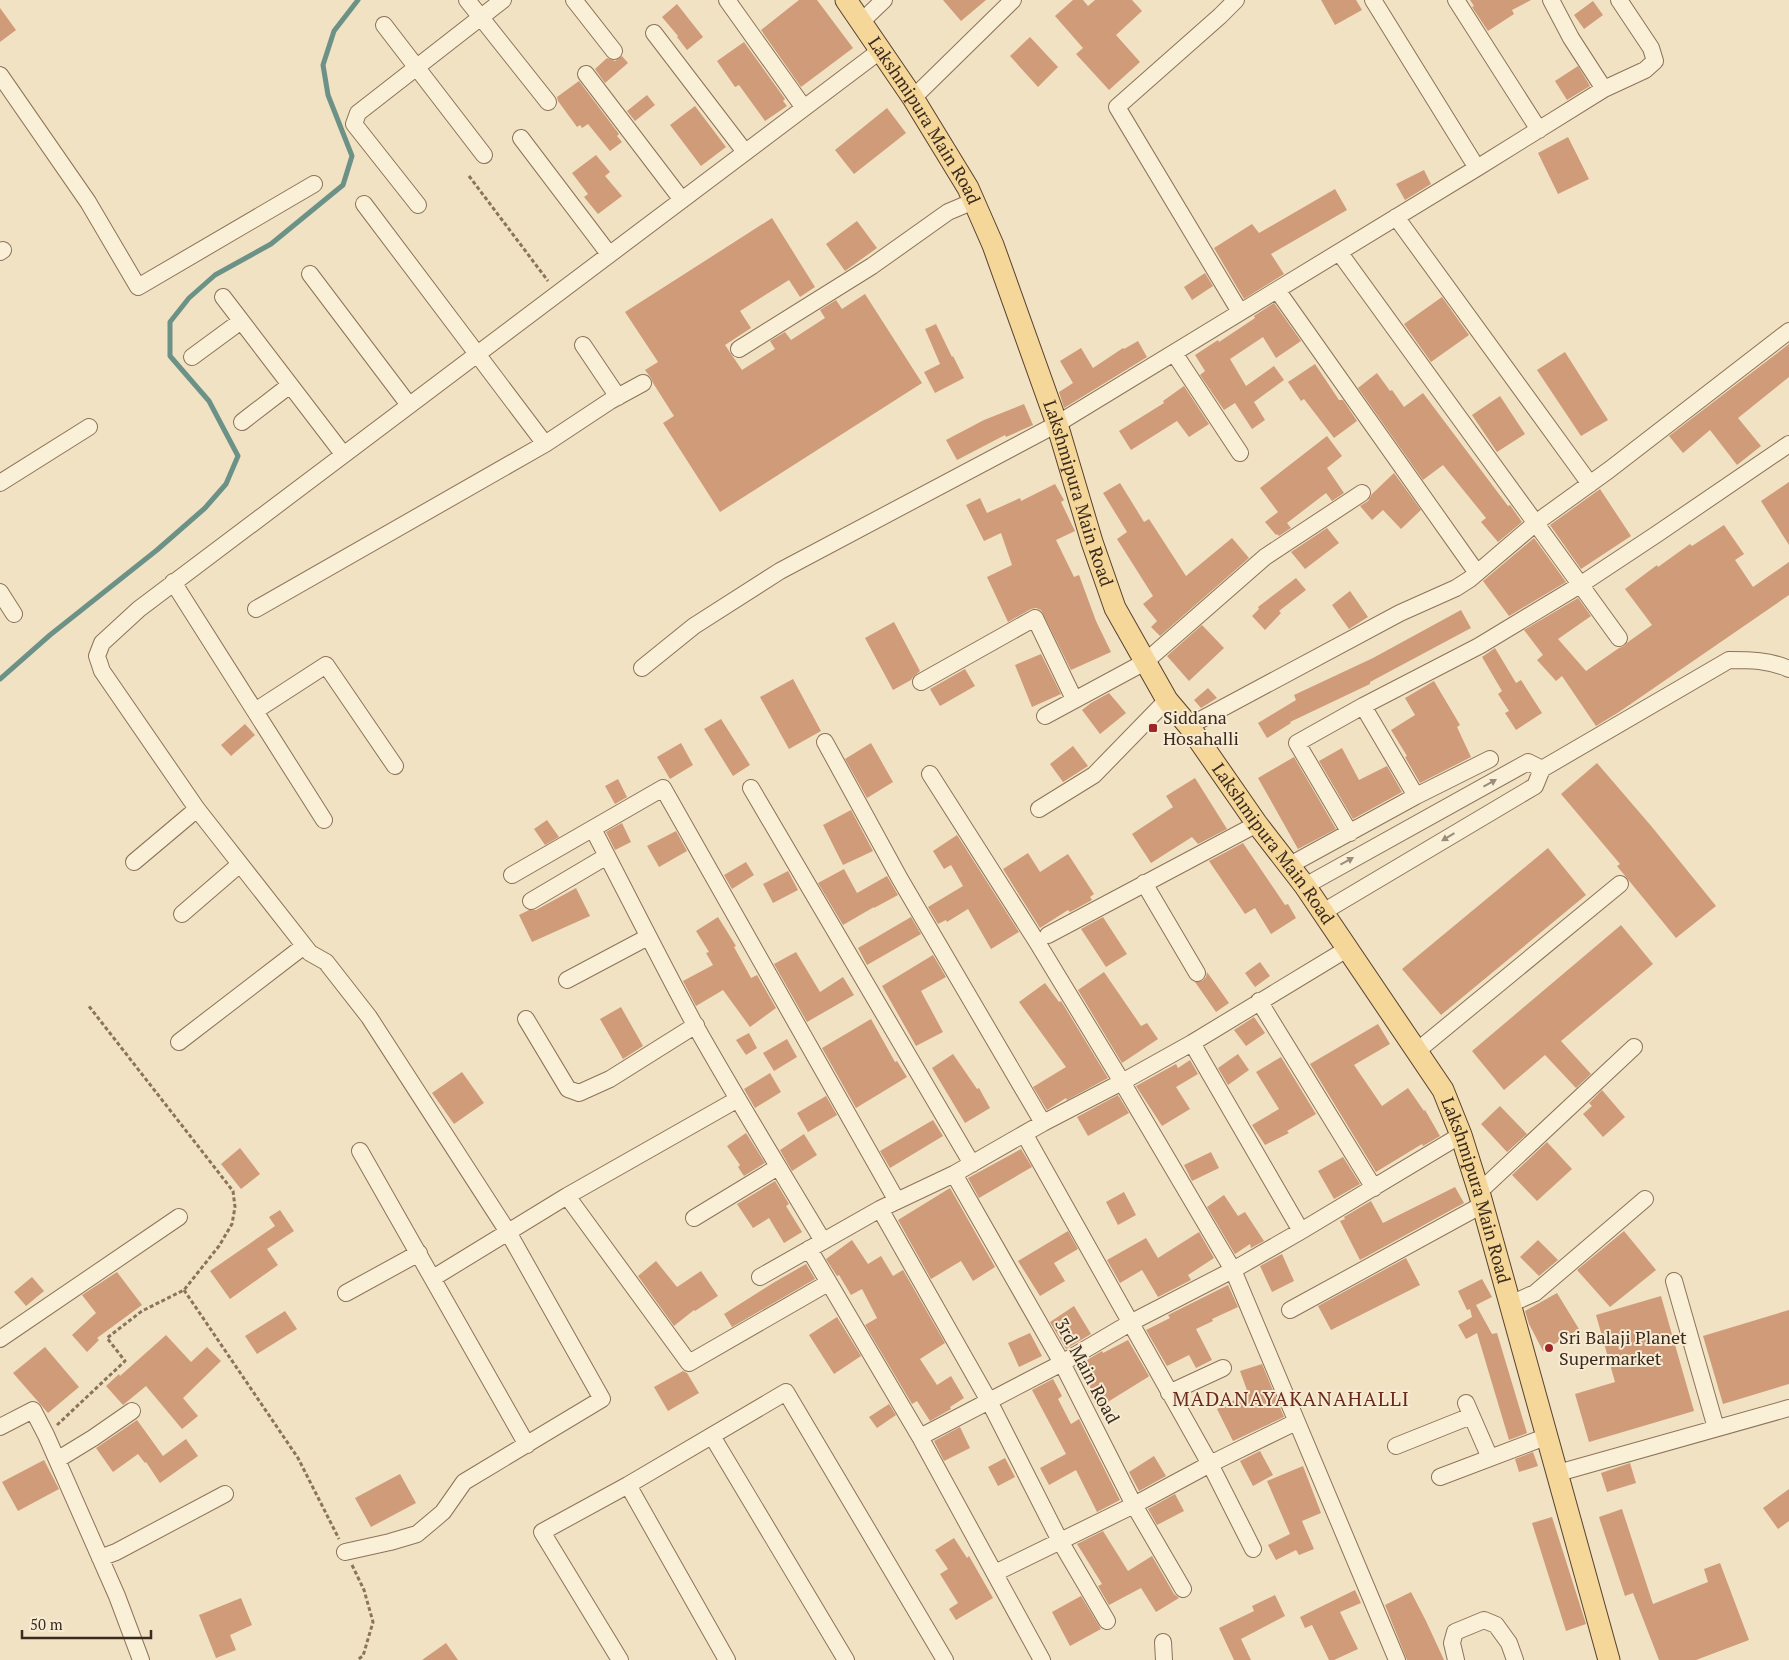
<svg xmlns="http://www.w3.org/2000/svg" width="1789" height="1660" viewBox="0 0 1789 1660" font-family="'PT Serif',serif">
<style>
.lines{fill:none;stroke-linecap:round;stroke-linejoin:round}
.stream{stroke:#6c9288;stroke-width:5}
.building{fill:#d09b78}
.minor-casing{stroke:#8c7359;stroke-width:18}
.major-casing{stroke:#59412d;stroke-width:23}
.path{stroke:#8c7359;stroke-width:3;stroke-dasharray:4 2.5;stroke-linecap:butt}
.minor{stroke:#faefd7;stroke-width:16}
.major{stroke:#f5d79a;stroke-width:21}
.oneway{fill:#9a8d7a}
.poi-dot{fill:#9d2629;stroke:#f7ecd3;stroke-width:2}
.labels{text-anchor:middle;stroke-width:4;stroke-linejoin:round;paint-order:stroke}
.street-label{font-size:18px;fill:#3b2b1e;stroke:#f7ecd3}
.poi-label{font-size:18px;fill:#3b2b1e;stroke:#f7ecd3;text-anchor:start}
.quarter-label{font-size:20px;letter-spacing:1px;fill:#692a1b;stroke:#f7ecd3}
</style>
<rect width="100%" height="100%" fill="#f0e2c3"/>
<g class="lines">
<path class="stream" d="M0 679 50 635 157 550 205 508 226 484 238 456 209 401 170 356V322L189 298 215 275 271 244 343 185 352 156 328 95 323 65 334 31 358 0"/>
</g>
<path class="building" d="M799 0H817L853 48 801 87 761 30Z
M943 0H986L961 21Z
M1073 0H1083L1088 6 1095 0H1132L1142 11 1116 35 1140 62 1109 90 1076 54 1083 48 1055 16Z
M1321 0H1356L1362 10 1335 25Z
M1470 0H1531L1512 10 1514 14 1488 31 1472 7 1474 6Z
M1593 1 1603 15 1584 29 1574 15Z
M677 4 703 37 687 50 677 37 678 36 662 17Z
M0 8 16 30 0 42Z
M1030 37 1058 67 1038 87 1010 56Z
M744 42 785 99 783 101 787 106 765 121 739 85 735 87 717 61Z
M622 56 628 63 605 83 595 69 607 58 615 61Z
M1578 66 1590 86 1567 100 1555 81Z
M579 81 619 134 617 136 622 142 610 151 588 124 582 128 580 125 577 127 558 101 557 97Z
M647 95 655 105 635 121 627 111Z
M695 106 726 147 701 166 670 125Z
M887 108 906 133 854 174 835 150Z
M1568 137 1589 179 1558 194 1538 153Z
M596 155 610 172 605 176 622 196 598 214 584 197 588 194 572 173Z
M1424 170 1431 184 1405 200 1396 184Z
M1335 189 1347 210 1271 254 1284 274 1244 299 1214 248 1252 224 1259 233Z
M772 218 815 287 800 297 789 280 740 311 751 328 725 345 742 370 775 349 770 341 785 332 791 340 825 318 820 310 836 300 842 309 865 294 922 383 720 512 663 423 674 416 653 383 651 378 645 370 658 362 625 312Z
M857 221 877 248 845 271 826 244Z
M1205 273 1213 286 1192 300 1184 287Z
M1442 297 1469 335 1431 362 1404 324Z
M1274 303 1301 341 1276 358 1263 337 1230 359 1246 386 1274 366 1284 380 1254 402 1265 420 1252 429 1235 403 1224 410 1200 375 1205 371 1195 355 1218 340 1219 342 1255 318 1254 316Z
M936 324 952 357 953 356 964 378 935 393 924 372 940 364 925 329Z
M1138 341 1147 357 1064 408 1059 392 1073 383 1060 361 1081 348 1093 368 1123 348 1124 349Z
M1789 344V377L1738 418 1761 446 1737 465 1710 430 1683 453 1669 436Z
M1565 352 1608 420 1581 436 1537 370Z
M1315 364 1339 400H1343L1357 421 1334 438 1304 399 1301 401 1288 382Z
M1377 373 1390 391 1392 390 1404 407 1423 393 1508 506 1510 505 1522 522 1498 542 1481 522 1486 518 1443 465 1423 480 1358 388Z
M1184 386 1209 424 1189 437 1177 421 1131 450 1119 431 1164 403 1163 401Z
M1500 396 1525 434 1497 452 1472 415Z
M1024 404 1033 425 1006 437 1005 435 957 460 946 440 984 420Z
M1327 436 1342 456 1327 468 1344 493 1332 501 1326 493 1287 523 1291 528 1279 536 1277 534 1276 535 1265 522 1278 512 1260 488Z
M1394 473 1421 510 1401 529 1383 510 1372 520 1360 506 1368 501 1372 494Z
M1789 482V545L1761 501Z
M1120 483 1144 522 1149 519 1186 576 1232 538 1249 558 1160 636 1151 627 1157 621 1143 604 1153 596 1117 539 1127 532 1103 493Z
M1055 484 1064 500 1061 502 1075 531 1056 540 1074 577 1079 575 1096 621 1111 652 1071 670 1041 610 1036 608 1031 609 1008 622 987 577 1012 565 1001 533 984 541 966 505 980 498 987 513 1020 498 1021 501Z
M1600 489 1631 536 1581 569 1550 525Z
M1724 525 1744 554 1735 560 1753 587 1789 562V595L1619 712 1596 726 1562 676 1556 681 1537 660 1543 655 1524 630 1578 598 1591 616 1558 639 1586 671 1619 648 1624 646 1628 642 1652 625 1625 589 1657 565 1658 567 1690 544 1692 546Z
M1327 528 1339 543 1305 569 1291 552Z
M1534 538 1566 582 1509 616 1483 581Z
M1296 578 1306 590 1279 611 1281 613 1265 630 1252 616 1259 609 1258 607Z
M1350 591 1368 617 1349 629 1332 605Z
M1461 610 1471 628 1370 682V684L1290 722 1291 723 1267 738 1258 723 1296 700 1294 695 1373 658Z
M894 622 920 671 913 677 911 680 893 690 865 638Z
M1202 625 1224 648 1189 681 1167 656Z
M1495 648 1516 683 1521 680 1542 713 1516 730 1505 713 1509 711 1498 694 1502 691 1482 657Z
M1041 654 1061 694 1032 707 1015 665Z
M965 669 975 686 940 706 930 689Z
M793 679 821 731 789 749 760 697Z
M1434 681 1460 725 1457 727 1471 757 1420 783 1405 757 1407 756 1391 730 1415 715 1405 698Z
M1208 688 1217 698 1201 708 1194 700Z
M1109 693 1126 713 1100 734 1082 710 1091 703Z
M721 719 750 765 733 776 704 729Z
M245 724 255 735 231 756 221 745Z
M681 743 693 765 670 779 657 757Z
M871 743 893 782 867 798 845 759Z
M1073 746 1088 766 1063 782 1050 764Z
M1342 748 1359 780 1387 766 1402 792 1353 819 1319 761Z
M1294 757 1336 829 1298 849 1258 778Z
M1597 763 1652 827 1716 906 1676 938 1617 866 1620 864 1561 794Z
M1195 778 1227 829 1198 844 1192 837 1151 863 1132 834 1173 807 1166 796Z
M618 779 627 797 615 804 605 786Z
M851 810 873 851 843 865 823 825Z
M547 820 559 837 545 845 534 829Z
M622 823 631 842 615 850 606 832Z
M676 831 687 851 659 867 647 846Z
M957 835 1019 932 991 949 968 909 947 922 946 920 938 924 928 907 963 886 951 865 944 869 933 851Z
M1243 843 1285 905 1288 904 1296 918 1271 934 1255 908 1245 914 1209 861Z
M1548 848 1586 895 1441 1015 1402 969Z
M1028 853 1040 872 1068 854 1094 894 1090 897 1092 900 1070 912 1068 910 1040 928 1003 869Z
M746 862 754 875 732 889 724 875Z
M844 869 857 893 887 876 898 895 874 908V907L843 925 818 883Z
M788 871 798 890 773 903 763 884Z
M576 888 590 916 532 942 519 915 529 910H536Z
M718 917 736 946 734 947 751 978 757 975 776 1008 750 1027 723 990 696 1006 683 981 713 965 706 953 709 952 696 931Z
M911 917 921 934 867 965 858 948Z
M1103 917 1127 954 1106 967 1081 929Z
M1621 925 1653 964 1561 1041 1591 1074 1576 1088 1545 1055 1504 1090 1472 1051Z
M796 952 820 992 843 977 854 995 807 1022 774 964Z
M933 955 946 977 921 991 943 1032 916 1046 882 986Z
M1260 962 1270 976 1255 987 1245 973Z
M1104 972 1141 1026 1147 1023 1158 1039 1122 1063 1078 990Z
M1207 972 1229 1003 1216 1012 1195 982 1202 981 1206 977Z
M1045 983 1059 1002 1061 1001 1108 1078 1067 1100 1066 1098 1047 1110 1033 1087 1066 1067 1019 1002Z
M621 1007 643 1046 623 1059 600 1019Z
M1254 1017 1265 1033 1246 1046 1234 1030Z
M871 1019 895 1062 897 1061 907 1077 856 1108 822 1048Z
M1378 1024 1390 1044 1354 1065 1382 1106 1408 1088 1424 1111 1425 1110 1440 1136 1423 1146 1422 1144 1376 1172 1310 1064Z
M749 1033 757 1048 746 1055 736 1040Z
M787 1039 797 1057 774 1071 763 1053Z
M953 1054 977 1089 979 1088 990 1108 965 1123 932 1068Z
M1238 1054 1249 1070 1228 1085 1218 1068Z
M1281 1057 1316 1114 1287 1131 1289 1133 1265 1145 1252 1125 1279 1109 1256 1072Z
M1190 1060 1198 1074 1176 1087 1190 1109 1162 1126 1136 1086 1176 1064 1178 1068Z
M462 1072 484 1103 454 1124 432 1093Z
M770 1073 781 1092 755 1108 744 1089Z
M1602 1090 1625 1117 1603 1137 1583 1114 1592 1106 1589 1103Z
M1118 1095 1129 1113 1088 1136 1077 1117Z
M826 1096 837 1115 808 1132 797 1113Z
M1500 1106 1527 1134 1507 1152 1481 1124Z
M933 1120 943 1136 890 1168 880 1151Z
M746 1133 765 1163 744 1176 738 1167 740 1165 727 1146Z
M804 1134 817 1155 792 1171 780 1150Z
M1547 1142 1572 1169 1537 1201 1512 1175Z
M240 1148 260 1174 241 1189 221 1164Z
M1021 1149 1032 1167 979 1198 968 1178Z
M1211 1152 1219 1168 1192 1181 1184 1165Z
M1343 1157 1360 1184 1334 1199 1318 1171Z
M775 1181 789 1204 786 1206 802 1232 784 1243 769 1218 753 1228 737 1204Z
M1455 1187 1464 1203 1360 1260 1340 1221 1345 1219 1344 1217 1371 1201 1383 1223Z
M950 1188 995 1267 973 1281 961 1261 931 1279 898 1220Z
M1124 1192 1136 1215 1118 1225 1106 1202Z
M1224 1195 1238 1216 1245 1212 1264 1241 1251 1248 1250 1244 1235 1254 1207 1207Z
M280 1210 294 1231 267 1249 278 1265 230 1299 210 1271 275 1226 269 1217Z
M1068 1231 1078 1249 1054 1263 1065 1281 1040 1296 1018 1261Z
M1624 1231 1656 1270 1610 1307 1577 1270Z
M1199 1232 1214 1258 1188 1275 1191 1280 1158 1297 1142 1270 1120 1283 1107 1260 1146 1238 1158 1258Z
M852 1240 868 1264 881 1256 893 1276 903 1270 945 1343 920 1359 937 1385 951 1376 964 1398 950 1407 951 1409 930 1421 917 1401 912 1404 865 1325 877 1318 862 1289 851 1295 839 1275 837 1276 826 1259Z
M1538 1240 1558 1260 1539 1276 1520 1257Z
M1282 1254 1294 1281 1272 1292 1260 1266Z
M1406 1258 1420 1285 1331 1330 1318 1306Z
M656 1261 677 1287 701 1271 718 1296 695 1311 694 1310 674 1326 638 1276Z
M806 1264 815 1279 732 1327 724 1314 773 1283Z
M117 1272 142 1305 97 1338 99 1340 87 1352 72 1335 96 1313 82 1295Z
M32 1277 44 1291 26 1306 14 1292Z
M1482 1279 1492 1297 1476 1305 1492 1334 1497 1333 1527 1433 1509 1440 1477 1333 1466 1339 1458 1325 1472 1317 1470 1309 1467 1310 1458 1291Z
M1228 1285 1238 1307 1212 1319 1213 1321 1196 1329 1212 1360 1196 1368 1189 1355 1167 1366 1146 1330 1170 1318 1168 1315Z
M1557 1293 1579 1329 1543 1351 1529 1324 1525 1311Z
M1661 1296 1694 1411 1589 1442 1575 1394 1615 1382 1596 1315Z
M1074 1306 1091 1334 1066 1349 1050 1322Z
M1789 1310V1384L1723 1404 1703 1336Z
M285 1311 297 1329 257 1354 245 1336Z
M837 1317 861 1356 834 1374 809 1335Z
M1030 1333 1042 1356 1019 1367 1008 1343Z
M166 1335 191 1362 207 1347 221 1361 183 1398 198 1416 182 1429 146 1386 123 1405 106 1386 119 1374 120 1376Z
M1128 1340 1149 1376 1148 1377 1098 1408 1088 1391 1091 1389 1077 1366 1102 1351 1103 1353Z
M45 1347 79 1387 48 1413 13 1373Z
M1262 1364 1284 1417 1233 1441 1217 1409 1248 1393 1240 1371Z
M683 1371 687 1373 699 1393 668 1411 654 1387Z
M1053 1379 1062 1396 1058 1399 1071 1424 1079 1419 1120 1500 1097 1512 1076 1470 1049 1485 1040 1468 1066 1454 1032 1390Z
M889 1404 896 1415 877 1428 869 1417Z
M137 1420 163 1456 186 1439 198 1456 160 1483 146 1462 145 1463 138 1454 113 1472 96 1448Z
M960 1427 970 1448 944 1461 934 1441Z
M1260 1451 1273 1475 1253 1486 1240 1461Z
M1533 1452 1538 1466 1519 1472 1515 1459Z
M1154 1456 1166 1476 1139 1491 1129 1472Z
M1005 1458 1015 1477 998 1486 988 1467Z
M44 1460 59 1489 18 1511 2 1482Z
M1630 1463 1636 1483 1607 1492 1601 1473Z
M1303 1466 1321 1513 1302 1521 1314 1549 1299 1555 1296 1550 1276 1560 1268 1545 1290 1534 1267 1481Z
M400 1474 416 1503 371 1527 355 1498Z
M1789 1489V1521L1778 1529 1763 1508Z
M1175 1494 1184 1511 1157 1525 1148 1509Z
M1622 1509 1653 1604 1708 1582 1704 1569 1720 1563 1749 1640 1696 1660H1659L1633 1593 1625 1596 1599 1517Z
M1552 1517 1586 1624 1566 1631 1532 1523Z
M1103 1531 1128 1571 1152 1556 1174 1594 1179 1598 1156 1612 1141 1588 1109 1605 1098 1586 1102 1584 1077 1544Z
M954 1538 967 1558 969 1556 993 1598 956 1620 949 1609 958 1603 940 1574 948 1569 935 1550Z
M1355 1590 1361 1603 1340 1612 1358 1649 1334 1660H1329L1312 1625 1305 1628 1300 1617Z
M1411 1592 1426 1621 1444 1660H1407L1385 1605Z
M1275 1595 1285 1616 1241 1639 1251 1660H1234L1219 1628 1254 1611 1252 1606Z
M1081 1596 1101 1629 1070 1646 1052 1612Z
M241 1598 252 1625 230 1635 236 1650 216 1658 199 1615Z
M446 1643 458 1660H422Z"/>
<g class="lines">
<g class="minor-casing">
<path id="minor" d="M467 0 548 102
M574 0 614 51
M727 0 804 108
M1236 0 1220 16 1117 107 1240 312
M1373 0 1477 168
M1456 0 1539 130
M1551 0 1571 38 1604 89 1645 70 1655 61 1651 48 1619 0
M861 22 884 0
M384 25 484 155
M654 33 745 152
M586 74 682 200
M0 75 88 202 138 287 314 184
M913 98 1013 0
M521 138 609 254
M364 204 545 444
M418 205 354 124 358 113 503 0
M1396 217 1590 484
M0 252 3 250
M1339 252 1619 638
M310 274 409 405
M1277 290 1477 573
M223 297 343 454
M583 345 618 397
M739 349 872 266 948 212 974 201
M1174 353 1240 453
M192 357 241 321
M242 422 290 385
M0 483 89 427
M173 582 324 820
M0 592 14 614
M256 609 545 444 610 401 643 383
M642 668 694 626 780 571 1057 424 1477 168 1604 89
M921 682 1035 618 1074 699
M255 711 326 665 395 766
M1045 716 1145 662 1265 557 1362 493
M1189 726 1400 613 1456 588 1470 579 1537 522 1609 470 1789 331
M825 742 900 879 1043 1123
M930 774 1037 942 1122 1082 1233 1270 1397 1660
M751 788 972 1164
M1416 796 1490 759
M1039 809 1094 775 1167 700
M593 829C627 894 660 960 695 1025 736 1098 780 1169 823 1241
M1350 833 1297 743 1363 706 1479 646 1580 585 1657 534 1789 444
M134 862 197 809
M1290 865 1416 796 1363 706
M512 875 663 788 897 1201
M1144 883 1197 973
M1305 886 1528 762 1542 769
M531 901 607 856
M1323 912 1535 786 1542 769 1729 660C1750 660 1769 660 1789 669
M182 914 240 864
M1048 935 1257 824
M567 980 648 937
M1259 1001 1374 1188
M526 1019 568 1089 579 1093 610 1079 696 1025
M179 1042 304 946
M1192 1043 1301 1231
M1417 1051 1620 884
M1025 1135 1210 1464 1253 1549
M360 1151 527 1445
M954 1174 1062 1363 1134 1505 1183 1589
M1479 1192 1634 1047
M567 1196 689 1363 828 1283
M880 1209 989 1401 1060 1541 1107 1621
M694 1218 778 1167
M809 1249 920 1437 1042 1660
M760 1277 880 1209 954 1174 1043 1123 1122 1082 1192 1043 1347 949
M433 1278 567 1196 738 1099
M1674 1281 1716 1428
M346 1293 419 1253
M1510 1304 1535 1293 1645 1199
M1290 1310 1482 1205
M0 1339 179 1217
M1169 1393 1223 1368
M1466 1403 1490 1458
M0 1427 33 1410 46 1435 117 1596 141 1660
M712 1436 846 1660
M920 1437 1062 1363 1130 1323 1233 1270 1301 1231 1461 1135
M1396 1446 1471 1416
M57 1460 93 1438 132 1411
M1558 1473 1789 1408
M1440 1477 1548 1436
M345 1552 390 1542 417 1534 443 1512 464 1482 602 1399 508 1232 369 1017 326 962 310 953 197 809 102 671 97 656 102 643 139 609 881 50
M100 1558 116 1552 225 1494
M995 1573 1134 1505 1210 1464 1296 1422
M1163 1642 1164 1660
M620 1660 542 1532 628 1485
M727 1660 628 1485 786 1392 945 1660
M1456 1660 1452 1643 1455 1632 1484 1620 1496 1625 1509 1643 1515 1660"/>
</g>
<g class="major-casing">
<g id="major">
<path id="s1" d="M846 0 913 98 968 188 993 245 1057 424 1092 542 1115 608 1167 700 1189 726 1257 824 1305 886 1443 1090 1461 1135 1479 1192 1609 1660"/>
</g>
</g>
<path class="path" d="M469 176 548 281
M184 1290 298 1458 339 1539
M57 1425 125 1361 107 1338 142 1311 184 1290 219 1246 232 1224 235 1207 233 1191 88 1005
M352 1565 364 1590 373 1622 363 1656 357 1660"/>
<use href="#minor" class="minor"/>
<use href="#major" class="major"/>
</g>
<defs><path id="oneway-solid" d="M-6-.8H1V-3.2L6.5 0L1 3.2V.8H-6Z" transform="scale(1.25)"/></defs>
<g class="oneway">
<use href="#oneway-solid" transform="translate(1490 783) rotate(-29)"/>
<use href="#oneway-solid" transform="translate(1448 837) rotate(149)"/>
<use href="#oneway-solid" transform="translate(1347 861) rotate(-29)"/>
</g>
<g class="poi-dot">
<rect x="1148" y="723" width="10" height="10" rx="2.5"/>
<circle cx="1549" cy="1348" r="5"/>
</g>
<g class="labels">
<g class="street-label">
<text dy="6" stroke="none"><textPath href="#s1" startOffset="144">Lakshmipura Main Road</textPath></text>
<text dy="6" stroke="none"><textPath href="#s1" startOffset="549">Lakshmipura Main Road</textPath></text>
<text dy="6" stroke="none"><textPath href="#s1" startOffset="954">Lakshmipura Main Road</textPath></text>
<text dy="6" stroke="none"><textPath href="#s1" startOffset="1359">Lakshmipura Main Road</textPath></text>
<text transform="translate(1087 1371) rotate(62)" y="6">3rd Main Road</text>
</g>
<g class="poi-label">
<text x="1163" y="724">Siddana<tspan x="1163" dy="21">Hosahalli</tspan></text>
<text x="1559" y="1344">Sri Balaji Planet<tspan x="1559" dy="21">Supermarket</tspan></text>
</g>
<g class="quarter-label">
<text x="1291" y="1406">MADANAYAKANAHALLI</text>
</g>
</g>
<path d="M22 1630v8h129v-8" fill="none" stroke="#3b2b1e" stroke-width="2.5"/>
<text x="30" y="1630" font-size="15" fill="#3b2b1e" stroke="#f7ecd3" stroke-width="4" paint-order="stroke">50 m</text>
</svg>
